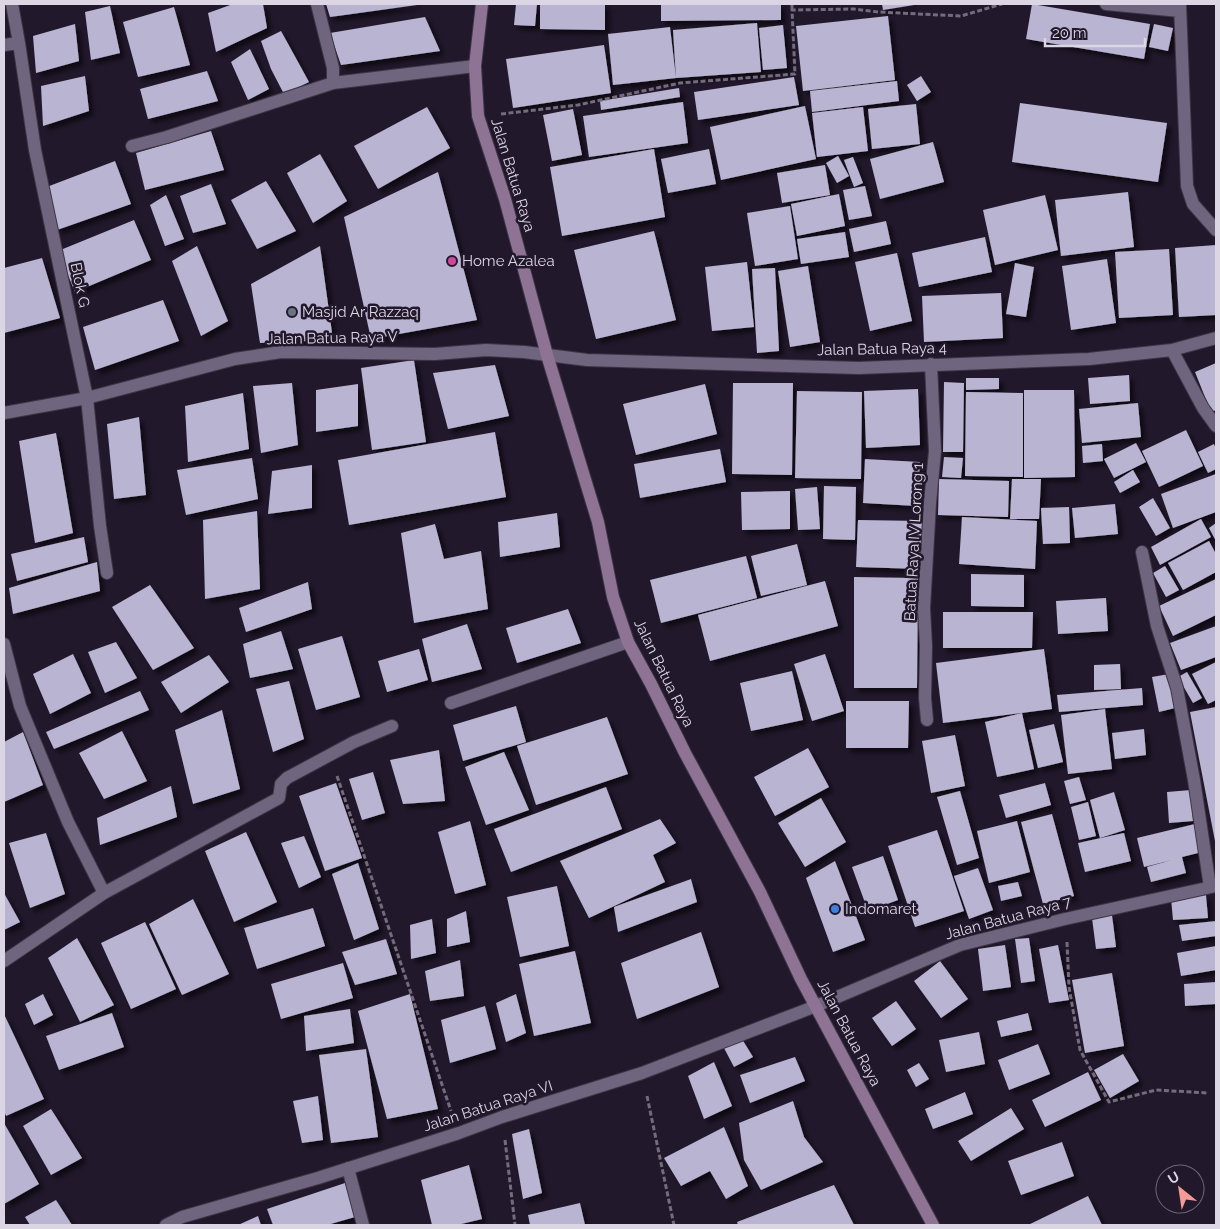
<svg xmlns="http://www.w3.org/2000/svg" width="1220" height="1229" viewBox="0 0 1220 1229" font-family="Raleway,sans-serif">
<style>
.building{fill:#b9b4d1;filter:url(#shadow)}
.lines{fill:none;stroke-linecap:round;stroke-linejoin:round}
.street-casing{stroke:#3d3646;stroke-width:14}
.secondary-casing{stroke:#3d3646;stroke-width:14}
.path{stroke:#746b7d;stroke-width:3;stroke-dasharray:5 2.5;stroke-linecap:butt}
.street{stroke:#70657e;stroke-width:12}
.secondary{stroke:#8e7394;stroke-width:12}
.hotel-dot{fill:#d1479c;stroke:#22182c;stroke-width:2}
.worship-dot{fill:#6b7280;stroke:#22182c;stroke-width:2}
.shop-dot{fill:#3f7fe0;stroke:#22182c;stroke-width:2}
.labels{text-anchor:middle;stroke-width:5;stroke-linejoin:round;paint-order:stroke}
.street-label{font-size:15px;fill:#dcd6e4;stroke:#22182c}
.poi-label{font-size:15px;fill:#dcd6e4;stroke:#22182c;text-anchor:start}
</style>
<defs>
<filter id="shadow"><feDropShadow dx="4.5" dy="4.5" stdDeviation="2.5" flood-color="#0009"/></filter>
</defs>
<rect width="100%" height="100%" fill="#22182c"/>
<path class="building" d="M233 4H263L267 28 216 52 208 13Z
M326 4H417V5L330 17Z
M516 4H537L535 26 514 25Z
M540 4H605V30L540 29Z
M661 4H781V20L661 21Z
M882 4H913L914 5 883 10Z
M1032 4 1150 24 1144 59 1026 39Z
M110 6 120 53 91 60 85 12Z
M174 7 190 65 138 77 123 22Z
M888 16 895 80 803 91 796 26Z
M425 17 440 51 341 65 330 33Z
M757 23 761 72 676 78 673 30Z
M75 24 79 61 36 73 33 36Z
M1154 24 1173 28 1168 51 1149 47Z
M783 25 787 68 763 70 759 28Z
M670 27 676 78 613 85 608 34Z
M281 31 309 82 284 94 271 69 261 41Z
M604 45 611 93 513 108 506 59Z
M250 49 269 89 248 100 231 62Z
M207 71 218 101 148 119 140 89Z
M85 76 89 111 43 126 41 86Z
M921 76 931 92 917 101 907 85Z
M794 77 799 105 698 120 694 92Z
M897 81 899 101 812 112 810 91Z
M679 88 680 97 601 110 600 101Z
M683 102 688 143 589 157 583 116Z
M1020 103 1167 123 1158 182 1012 162Z
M916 104 920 144 872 149 868 109Z
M805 106 816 159 721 180 710 127Z
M427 107 450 148 378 189 354 146Z
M863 107 868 151 817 157 812 113Z
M573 109 582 155 552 161 543 115Z
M211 131 224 170 145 190 136 153Z
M933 142 944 182 880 199 870 159Z
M654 149 665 217 562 236 550 167Z
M709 149 716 184 668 193 661 159Z
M320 154 347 201 313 223 287 173Z
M838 156 849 176 837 183 826 163Z
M853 157 863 183 854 187 844 160Z
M115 161 131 204 57 230 44 188Z
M825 165 830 195 782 203 777 173Z
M438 172 477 320 371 339 344 217Z
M266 181 296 231 257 249 231 200Z
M211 184 226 224 193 233 180 196Z
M865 186 872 216 849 220 843 190Z
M1128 192 1134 247 1061 256 1055 200Z
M839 194 845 226 797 236 791 204Z
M166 195 184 239 165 246 150 205Z
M1045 195 1058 250 995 265 983 210Z
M790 206 798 259 755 266 747 213Z
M134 220 151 260 75 292 58 251Z
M886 221 891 244 854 252 849 229Z
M654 231 676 320 596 339 574 250Z
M845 232 849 257 801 264 797 239Z
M985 237 992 272 919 287 912 253Z
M1216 245V315L1179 317 1175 248Z
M197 246 228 321 201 336 172 261Z
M320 246 333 340 260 343 251 284Z
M1169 249 1173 315 1119 318 1115 252Z
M897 253 912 321 870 331 855 262Z
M42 258 60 318 4 333V268Z
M1107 259 1116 323 1071 330 1062 266Z
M747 262 754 327 712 331 705 267Z
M1015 263 1034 267 1026 317 1006 314Z
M808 266 820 342 790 347 778 271Z
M775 268 779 351 757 353 752 269Z
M1001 293 1003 338 924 342 922 296Z
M163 300 179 341 95 370 83 327Z
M414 360 426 442 372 450 361 368Z
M1216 363V410L1211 412 1195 372Z
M495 365 509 416 448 429 433 373Z
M1129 375 1130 401 1090 404 1088 378Z
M966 378H999V389L966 390Z
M944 382 964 383 963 452H943Z
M292 383 298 445 261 453 253 386Z
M733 383H793L792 475 732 474Z
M358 384V426L316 432V390Z
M705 384 717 434 636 455 623 404Z
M918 389 920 445 866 448 864 391Z
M1024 390H1074L1075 477 1024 478Z
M797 391 862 392 861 479 795 478Z
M966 392 1023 393V477L965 476Z
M243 393 249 449 188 462 185 406Z
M1138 403 1141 437 1082 443 1079 409Z
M139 417 146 495 114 499 107 424Z
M1186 430 1203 466 1159 487 1142 451Z
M495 432 506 497 349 525 338 460Z
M56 433 73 533 35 543 19 441Z
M1136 443 1146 462 1114 478 1104 459Z
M1102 444 1103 461 1083 463 1082 446Z
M1214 444 1216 449V469L1208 473 1198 452Z
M720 449 726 482 640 498 634 464Z
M944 457 963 458 961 478 942 477Z
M252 458 258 499 186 515 177 470Z
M865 459 920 462 917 506 863 503Z
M312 465V508L268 514 272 471Z
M1133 470 1140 482 1120 493 1114 482Z
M1216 474V512L1173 528 1161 494Z
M939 479 1009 481 1008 517 938 515Z
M1012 479H1041L1039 519H1010Z
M824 486 856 487 855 540 823 539Z
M817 487 820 529 798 530 795 489Z
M790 491V529L742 530 741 492Z
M1153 498 1170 528 1156 536 1139 507Z
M1115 504 1118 534 1075 538 1072 508Z
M1069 507 1070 543 1043 544 1041 508Z
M257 511 260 589 205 599 203 520Z
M557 513 560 547 500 557 498 522Z
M962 517 1037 521 1035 569 959 564Z
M1201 519 1211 537 1160 565 1151 547Z
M858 520 922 521 921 569 856 567Z
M1216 523V541L1209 528Z
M435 524 444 559 481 551 488 609 414 623 401 533Z
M84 537 88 562 17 581 11 554Z
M1209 541 1216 554V572L1183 590 1168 563Z
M797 544 807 585 761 596 751 556Z
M746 556 757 598 661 623 650 580Z
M97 562 100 591 13 614 9 588Z
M1165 566 1179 590 1166 597 1153 573Z
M971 574 1024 575V607L971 606Z
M854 577 918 578 917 688H854Z
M1216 579V615L1173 636 1159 606Z
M825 581 838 626 710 661 698 615Z
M308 582 312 609 246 632 239 608Z
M150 585 194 648 153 670 112 607Z
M1106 598 1108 631 1058 634 1056 601Z
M568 609 581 643 517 663 506 628Z
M943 612H1033L1032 648H943Z
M467 624 482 669 432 682 422 639Z
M1216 626V657L1181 670 1170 643Z
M281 631 293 669 250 678 243 644Z
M342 636 360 697 316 710 298 649Z
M116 642 137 678 105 693 88 652Z
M419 649 428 680 387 692 378 661Z
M1044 649 1052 709 943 723 936 663Z
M73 654 91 693 50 714 33 674Z
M825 654 844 711 812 721 794 664Z
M209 655 229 682 181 713 161 682Z
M1216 662V700L1208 704 1192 674Z
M1120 664 1121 689 1094 690V665Z
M792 671 803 720 751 731 740 683Z
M1187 672 1202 698 1193 703 1178 677Z
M1169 674 1175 708 1159 712 1152 677Z
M289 681 304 739 273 752 256 689Z
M1142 688 1143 705 1059 712 1057 695Z
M140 691 149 710 54 749 46 732Z
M846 701H909L908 748H846Z
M516 706 526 742 463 761 453 725Z
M1216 707V841H1215L1190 712Z
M1105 709 1112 769 1068 774 1061 715Z
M222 710 240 789 193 804 175 730Z
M1022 713 1034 769 997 777 985 722Z
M607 717 628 774 536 805 517 746Z
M1054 724 1063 762 1038 768 1029 730Z
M1144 729 1146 755 1115 759 1112 733Z
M122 731 147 781 104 799 79 753Z
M23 732 43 785 4 802V742Z
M955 735 965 786 931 793 922 741Z
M808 748 829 787 775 816 754 777Z
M439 750 445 801 403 804 390 760Z
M504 752 529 810 486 825 465 767Z
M373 772 385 813 362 820 349 779Z
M1079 777 1086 800 1070 804 1064 781Z
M336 783 362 858 325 871 299 796Z
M1045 783 1051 805 1006 818 999 795Z
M171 786 177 817 100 845 97 818Z
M606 787 622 829 511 872 494 829Z
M1191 790 1193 821 1169 823 1167 792Z
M960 791 979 858 957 865 937 797Z
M1114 792 1125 830 1100 838 1090 800Z
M821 798 846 842 805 867 778 823Z
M1088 802 1096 836 1079 840 1071 807Z
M1052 814 1074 896 1043 904 1021 822Z
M660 819 676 843 653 855 665 882 589 918 560 861Z
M470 821 486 885 455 894 438 832Z
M1017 821 1030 872 989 883 977 831Z
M1195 824 1202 852 1182 857 1186 873 1151 882 1147 867 1172 860 1144 867 1137 838Z
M937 830 964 911 915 927 888 846Z
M246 832 277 902 234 922 205 851Z
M46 833 65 894 30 908 9 843Z
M1124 833 1131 861 1085 872 1078 843Z
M304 836 321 877 299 888 281 843Z
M883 856 898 900 868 911 852 867Z
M835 861 865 940 833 952 806 878Z
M358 863 379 929 354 940 332 874Z
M978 868 993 910 969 919 954 876Z
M691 879 697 902 618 932 614 907Z
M1018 882 1022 896 1001 901 998 886Z
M557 886 569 946 520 957 507 897Z
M4 893 20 922 4 930Z
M1206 895 1208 918 1173 920 1171 898Z
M193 899 229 974 182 995 149 924Z
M313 908 325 946 257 969 244 928Z
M466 911 470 942 447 947V919Z
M1112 915 1116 947 1096 949 1092 918Z
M432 919 436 953 411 959 410 925Z
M1216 921V936L1182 941 1179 925Z
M145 922 176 989 131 1009 101 943Z
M701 932 719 987 637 1019 621 963Z
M77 938 114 1005 80 1022 48 958Z
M1029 938 1035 981 1021 983 1015 939Z
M386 939 397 974 355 985 342 952Z
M1005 945 1011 987 983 991 978 949Z
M1058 945 1069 1000 1049 1003 1039 949Z
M1216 946V970L1181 976 1177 953Z
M575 951 591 1023 534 1036 519 964Z
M460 960 464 996 430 1001 425 971Z
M940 961 968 999 941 1018 914 981Z
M343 963 353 998 281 1019 271 984Z
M1112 973 1124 1046 1085 1053 1072 980Z
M1216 982V1004L1185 1006 1184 984Z
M43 994 53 1015 34 1025 25 1004Z
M410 994 438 1109 387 1119 358 1011Z
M516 994 526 1033 506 1042 496 1003Z
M896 1001 916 1029 892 1046 872 1018Z
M485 1006 496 1049 450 1063 441 1020Z
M350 1009 354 1043 306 1051 304 1016Z
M112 1013 124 1047 59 1070 46 1036Z
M1028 1013 1032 1030 1001 1037 997 1021Z
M4 1014 44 1099 6 1116 4 1111Z
M979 1032 985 1064 946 1072 939 1040Z
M742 1039 753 1057 734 1067 724 1048Z
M1038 1044 1050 1074 1009 1090 998 1060Z
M366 1049 378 1137 331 1143 319 1055Z
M1123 1054 1139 1081 1110 1098 1094 1070Z
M795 1057 805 1081 750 1103 740 1075Z
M714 1062 732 1106 704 1119 688 1076Z
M919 1063 929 1079 916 1087 907 1070Z
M1088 1072 1101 1100 1045 1127 1032 1100Z
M965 1092 973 1114 933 1129 925 1109Z
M318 1096 323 1140 302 1143 293 1101Z
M793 1101 804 1137 823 1162 761 1190 744 1160 739 1123Z
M1011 1108 1024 1129 971 1161 958 1141Z
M51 1109 82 1158 51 1175 23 1126Z
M4 1123 39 1184 4 1204Z
M724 1127 748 1186 726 1199 710 1171 681 1186 664 1158Z
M529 1129 542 1193 523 1199 512 1134Z
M1062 1142 1074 1176 1021 1195 1008 1161Z
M469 1165 482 1219 457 1225H432L421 1180Z
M345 1183 355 1217 327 1225H273L267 1209Z
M834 1185 854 1225H738L737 1222Z
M1088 1196 1102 1225H1028Z
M56 1200 72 1225H30L25 1217Z
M580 1203 585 1225H530L528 1215Z
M258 1216 261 1225H238Z"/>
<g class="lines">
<g class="street-casing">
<path id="street" d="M12 4 19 43 35 150 87 398 100 526 107 573
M317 4 333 68V83
M1106 4 1180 11
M1180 4 1187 186 1193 204 1216 230
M4 45 19 43
M132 146 167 137 333 83 475 66
M1172 350 1203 408 1216 426
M4 413 87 398 235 359 281 352 435 354 486 350 524 352 587 360 859 368 1089 359 1172 350 1216 338
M1142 552 1157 626 1177 688 1194 780 1210 887
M4 644 20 706 68 822 104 893
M451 703 628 642
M927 720 925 698 926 646 924 608 930 503 935 451 931 364
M4 961 104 893 279 798 281 784 287 778 354 742 392 726
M348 1168 363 1225
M166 1225 182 1217 318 1178 459 1133 502 1117 642 1073 816 1006 960 945 1065 919 1216 886"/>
</g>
<g class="secondary-casing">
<path id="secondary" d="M482 4 475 66 478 116 505 199 547 355 598 522 613 597 628 642 651 684 685 753 760 892 801 979 933 1225"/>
</g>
<path class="path" d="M792 10V4
M501 114 578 105 680 83 795 74 792 10 854 9 878 12 961 16 1002 4
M337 776 451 1111
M1067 942 1069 987 1080 1050 1109 1102 1156 1090 1208 1093
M647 1096 674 1225
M505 1140 515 1225"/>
<use href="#street" class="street"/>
<use href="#secondary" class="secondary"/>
</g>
<circle class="hotel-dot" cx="452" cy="261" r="5"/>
<circle class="worship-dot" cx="292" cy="312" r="5"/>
<circle class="shop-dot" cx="835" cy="909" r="5"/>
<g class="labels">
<g class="street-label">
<text transform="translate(513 175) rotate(73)" y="5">Jalan Batua Raya</text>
<text transform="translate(80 285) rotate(78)" y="5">Blok G</text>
<text transform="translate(332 338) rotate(-1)" y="5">Jalan Batua Raya V</text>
<text transform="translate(882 349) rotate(-1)" y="5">Jalan Batua Raya 4</text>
<text transform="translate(914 542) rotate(-87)" y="5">Batua Raya IV Lorong 1</text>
<text transform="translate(664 673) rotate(64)" y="5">Jalan Batua Raya</text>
<text transform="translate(1008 918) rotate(-15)" y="5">Jalan Batua Raya 7</text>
<text transform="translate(849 1033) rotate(62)" y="5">Jalan Batua Raya</text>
<text transform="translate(488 1106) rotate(-18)" y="5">Jalan Batua Raya VI</text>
</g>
<g class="poi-label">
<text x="462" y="266">Home Azalea</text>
<text x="302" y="317">Masjid Ar Razzaq</text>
<text x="845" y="914">Indomaret</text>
</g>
</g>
<rect width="1220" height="1229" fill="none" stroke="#dcd6e4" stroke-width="10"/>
<g transform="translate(1180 1189) rotate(330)"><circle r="24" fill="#22182c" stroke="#6c6476"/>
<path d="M0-4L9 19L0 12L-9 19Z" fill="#f59b97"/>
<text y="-8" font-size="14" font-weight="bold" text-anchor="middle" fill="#dcd6e4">U</text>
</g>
<path d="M1045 38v8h100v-8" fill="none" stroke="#dcd6e4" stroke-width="2.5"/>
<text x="1052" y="38" font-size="15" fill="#dcd6e4" stroke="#22182c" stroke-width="4" paint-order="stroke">20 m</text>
</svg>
